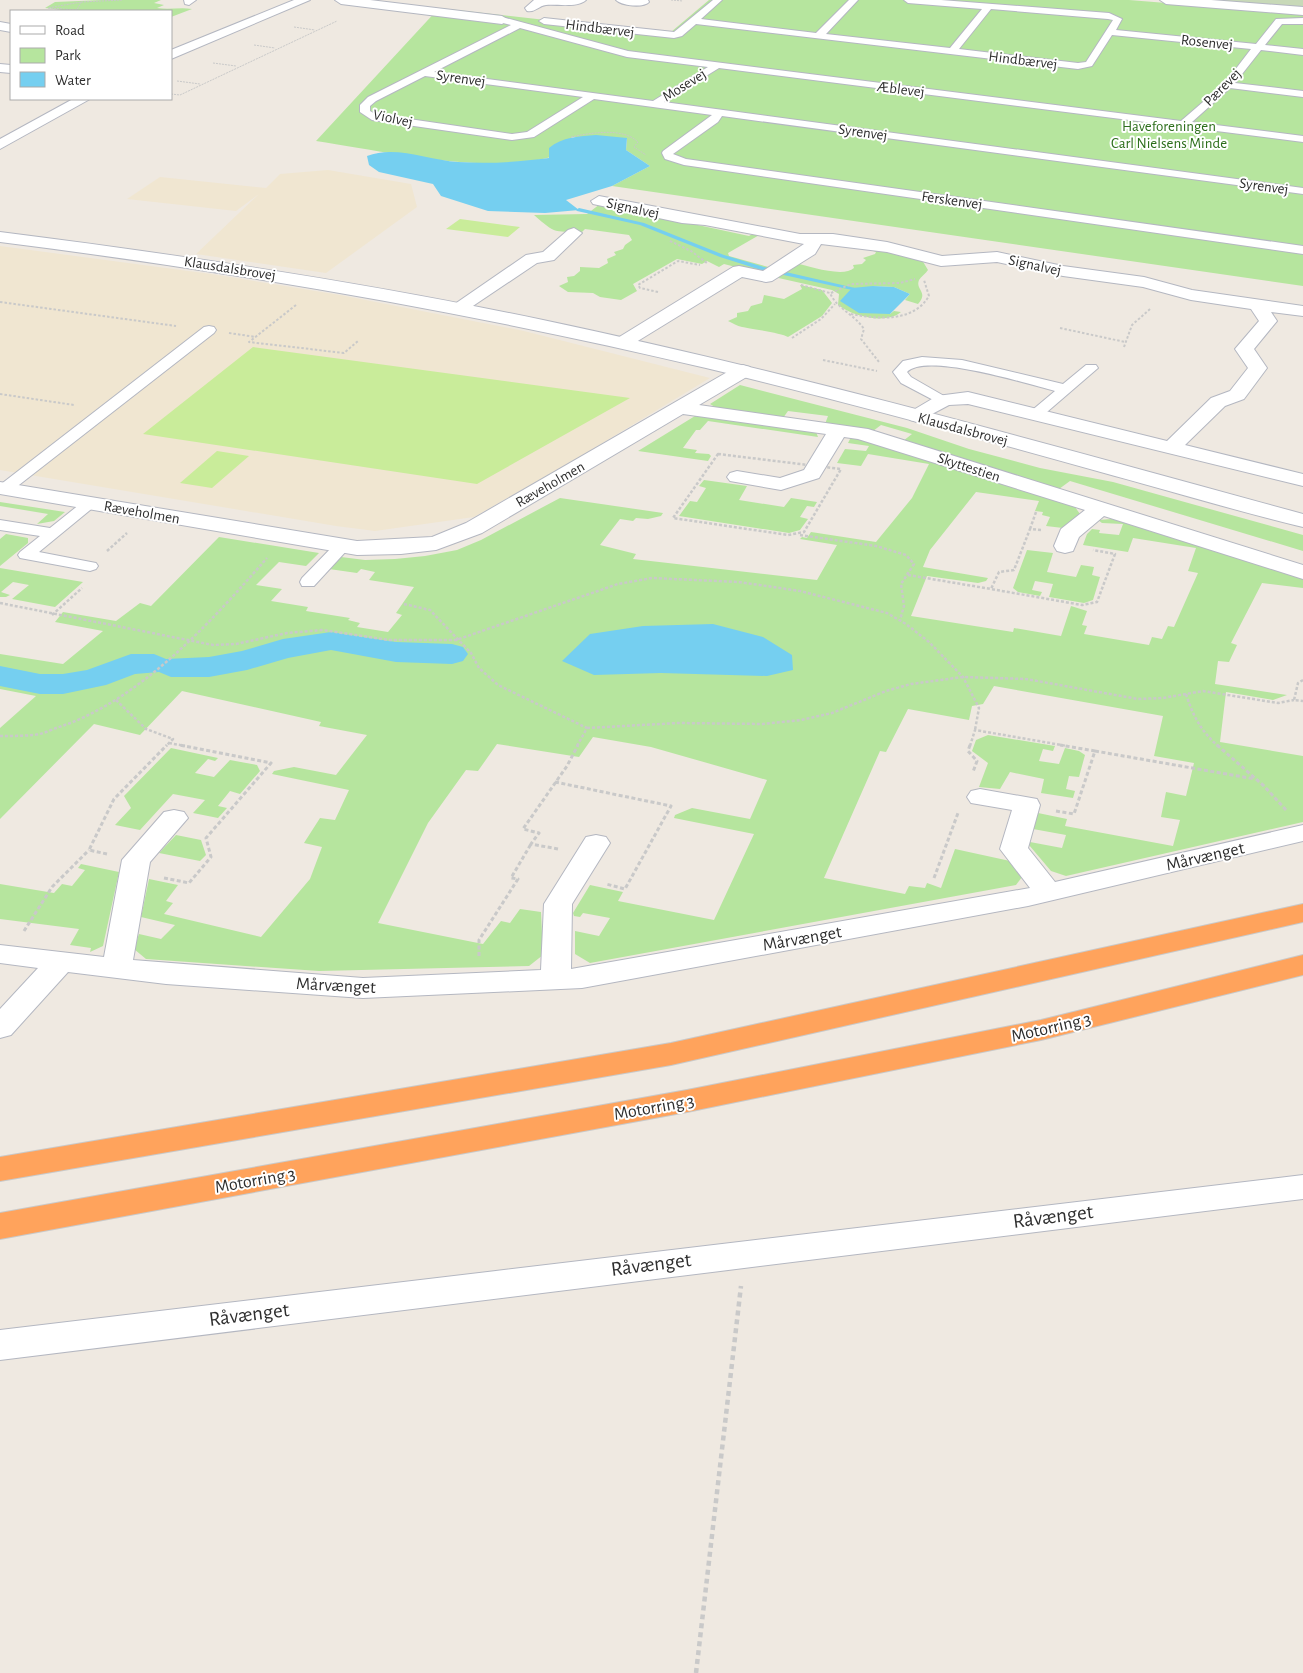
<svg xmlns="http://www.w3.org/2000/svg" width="1303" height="1673" viewBox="0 0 1303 1673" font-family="'Alegreya Sans',sans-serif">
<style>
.education{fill:#f0e6d1}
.green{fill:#b6e59e}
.cemetery{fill:#c8d9b8}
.pitch{fill:#c9ec9a}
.water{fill:#75cff0}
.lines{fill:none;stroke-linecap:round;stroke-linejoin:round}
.stream{fill:#75cff0;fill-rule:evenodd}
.canal{fill:#75cff0;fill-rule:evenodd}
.service-casing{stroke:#b4b7c1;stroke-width:2}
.minor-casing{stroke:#b4b7c1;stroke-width:2}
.tertiary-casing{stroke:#b4b7c1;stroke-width:2}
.motorway-casing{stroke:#c9c9c9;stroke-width:2}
.path-far4{stroke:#c9c9c9;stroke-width:1;stroke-dasharray:2 1;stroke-linecap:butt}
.path-far3{stroke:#c9c9c9;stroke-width:2;stroke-dasharray:2.5 2;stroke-linecap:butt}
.path-far2{stroke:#c9c9c9;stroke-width:2.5;stroke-dasharray:3 2;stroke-linecap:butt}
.path-far1{stroke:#c9c9c9;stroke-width:3;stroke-dasharray:4 2.5;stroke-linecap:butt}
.path{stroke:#c9c9c9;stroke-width:4.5;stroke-dasharray:5 4;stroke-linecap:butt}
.service{fill:#fff;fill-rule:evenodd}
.minor{fill:#fff;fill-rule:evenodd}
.tertiary{fill:#fff;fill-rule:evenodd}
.motorway{fill:#ffa35c;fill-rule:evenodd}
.labels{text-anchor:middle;stroke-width:4;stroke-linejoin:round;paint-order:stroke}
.far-street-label{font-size:15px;fill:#2e2e2e;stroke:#fff}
.far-park-label{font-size:15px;fill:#2c6e1b;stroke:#fff}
.street-label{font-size:18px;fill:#2e2e2e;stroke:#fff}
.near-street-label{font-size:21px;fill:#2e2e2e;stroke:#fff}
</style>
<rect width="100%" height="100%" fill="#efe9e1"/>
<path class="education" d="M328 170 411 184 417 207 326 273 196 254 259 194 236 211 127 199 160 177 266 188 280 174Z
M0 246 211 274 340 295 524 331 710 378 576 459 474 517 375 531 336 526 0 470Z"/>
<path class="green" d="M103 0H161L154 3 164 5 157 8C170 10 180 7 192 9L171 17V11H71L45 8 55 2Z
M709 0H1129L1303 14V286L612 186 650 166 626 150 627 139 573 137C563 141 557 156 547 158 481 174 384 151 316 141L439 8 661 33 671 32Z
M600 204 749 236 754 233 761 234 728 253 729 256 772 268 763 274 724 264 719 267 707 261 702 264 677 259 633 284 637 291 621 300 600 297 593 293 568 292 559 286 568 282 567 277 574 276 580 271V267L599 268 608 263 607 259 616 255 614 252 623 249 625 245 632 240 629 235 585 229 581 233C552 230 557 235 534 215L587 214Z
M870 247 922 260 928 270C926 273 921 277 919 280 915 290 929 292 918 304L905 300 910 294 894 287 873 286 890 314 894 311 901 312C886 325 852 316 838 305L839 294 832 290 774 277 795 263C809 266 843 278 854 268L853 265 862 264 866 260 863 258 875 254 876 252 868 249Z
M800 285 822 290 832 303 822 316 788 337C782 333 752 329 742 327 737 326 733 323 728 321L737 317V313L748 311 751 306 762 303 764 295 784 299 802 289Z
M740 385 907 428 969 449 1040 468 1113 482 1303 535V551L1070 481 1059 489 903 441 912 434 881 425 873 431 825 424 828 416 788 411 783 418 715 407 710 404Z
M695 416 816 432 818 437 708 421 700 430H696L683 448 697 450 695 453 709 454 711 456 708 461 638 451Z
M851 437 1075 507 1080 514 1063 528 1046 526 1050 517 1042 515 1043 512 1035 511 1039 501 976 492 930 550 923 567 988 578 986 581 978 583 927 576 911 616 1013 632 1014 628 1061 636 1071 606 1087 611 1082 625 1087 626 1084 634 1149 645 1152 637 1162 639 1168 626 1174 627 1198 573 1188 571 1196 548 1133 538 1128 552 1083 545 1087 534 1092 529 1100 530 1099 533 1119 535 1123 524 1102 523 1098 520 1112 519 1303 579V588L1262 583 1231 643 1237 645 1229 662 1218 661 1215 684 1287 695 1273 700 1226 692 1220 742 1303 756V822L1066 876 1051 871 1029 845 1030 842 1062 848 1066 835 1033 829 1038 813 1067 819 1065 826 1173 846 1180 820 1161 817 1166 792 1186 796 1194 763 1154 756 1163 716 994 686 983 704 972 706 969 720 908 709 886 752 880 751 824 878 905 894 909 886 925 888 927 883 941 888 955 849 1010 861 1022 877 1016 885 590 963 575 954V931L599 936 610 918 583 913 580 917 574 916 573 913 590 885 623 892 618 901 714 920 754 834 674 818 675 815 692 808 750 819 767 780 651 747 593 737 579 757 497 744 478 771 466 770 428 823 378 923 483 944 501 921 510 923 520 909 541 912 543 955 529 966 319 971 146 959 134 949 139 934 161 939 175 925 141 917 149 879 178 885 166 901 173 903 164 914 261 937 310 879 322 847 304 843 320 818 335 820 349 790 272 774 274 771 294 767 336 775 367 735 319 726 321 722 182 691 140 735 94 724 0 819V728L36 696 0 689V654L63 664 103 631 55 622 63 612 116 621 140 603 151 606 219 537 319 553 306 566 279 562 256 585 282 589 271 601 308 607 306 611 350 618 348 620 360 623 357 627 388 632 402 615 396 613 414 587 369 580 375 572 361 569 357 573 329 569 341 557 365 560 395 559 425 556 457 550 481 540 560 498 663 513 661 516 648 519 636 518 633 521 620 519 600 545 636 554 633 559 817 580 837 545 800 539 802 537 807 538 811 532 876 542 912 498 929 464 868 454 861 466 837 463 845 449 866 451 869 446 848 443Z
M704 480 747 486 739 500 784 507 791 498 817 502 814 507 807 506 800 517 808 519 800 530 789 533 679 516 690 501 697 502 706 488 699 486Z
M0 502 65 512 54 521 37 524 48 514 0 506Z
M6 534 28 538V543L0 566V539Z
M1027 550 1053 553 1047 572 1076 577 1081 565 1094 567 1092 575 1100 577 1093 600 1084 603 1049 597 1053 584 1035 581 1032 590 1042 592 1040 596 1018 592 1013 588Z
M0 568 83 582 55 607 12 599 29 585 13 582 1 592 10 595 6 597H0Z
M988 735 1055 746 1053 751 1043 749 1039 761 1059 764 1065 748 1079 751 1085 755 1079 777 1069 776 1066 789 1075 791 1073 798 1041 793 1044 779 1010 772 1000 789 979 787 988 763 972 751 976 740Z
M171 748 218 758 215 761 208 759 195 773 214 777 230 760 257 765 260 771 240 794 230 791 218 806 227 808 218 818 193 813 205 800 173 794 140 830 115 825 131 808 124 796Z
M176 835 201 840 206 855 200 861 159 853Z
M81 864 119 872 103 946 90 952 91 948 70 945 79 929 0 919V884L54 893 62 884 72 886 85 870 78 868Z"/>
<path class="cemetery" d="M1201 0H1303V8Z"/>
<path class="pitch" d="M460 219 520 227 508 237 446 229Z
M253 347 630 398 477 484 143 434Z
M217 451 249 456 212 488 180 483Z"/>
<path class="water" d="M596 135 627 138 626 150 650 166 612 186 566 200 579 210 545 213 488 211 441 196 433 184 379 172 369 165 367 156C395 145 428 160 458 162 489 164 518 162 549 158V148C562 137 580 136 596 135Z
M873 286 894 287 910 294 890 314 859 313 840 301 852 288Z
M713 624 763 637 792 655 793 670 767 676 661 673 594 675 562 661 590 634 643 626Z"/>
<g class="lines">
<path class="stream" d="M579 208 644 223 724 255 764 267 855 288 852 290 761 270 720 257 640 225 577 211 576 210Z"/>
<path class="canal" d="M331 632 396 642 452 644 463 647 468 654 463 661 452 664 396 662 331 650 288 658 247 670 209 677H171L159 672 135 674 106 685 63 694H40L0 686V666L40 674H63L87 670 131 654H154L166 659 209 657 242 651 283 639Z"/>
<g class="service-casing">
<path id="service" d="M713 0H722L701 19 816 33 849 0H858L826 34 950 48 982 9 908 3 904 0H941L1109 13 1122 19 1116 30 1256 44 1276 19 1303 18V24H1282L1265 45 1303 49V55L1261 50 1235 83 1303 91V97L1230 88 1192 122 1303 136V142L719 68 664 102 1303 188V194L722 116 718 122 673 154 686 159 1303 246V254L684 165 665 159 662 153 663 151 712 115 594 99 534 137 512 140 372 120 360 112V105L368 97 511 25 499 22V18L502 17 628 51 1181 121 1225 83 1251 49 1112 35 1092 66 1078 69 696 24 682 36 674 38 544 24 539 21 544 18 674 32ZM991 9 1108 19 1113 20 1086 62 1078 63 959 49ZM520 28 627 57 708 67 653 101 434 72ZM425 76 583 97 527 132 512 134 375 114 370 111V106L376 101Z
M209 326 214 327 216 330 214 333 10 492H0V485L204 327Z
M922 357 962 360 1063 384 1086 365H1096L1098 368 1040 418H1030L1028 415 1030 412 1055 391C1028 384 926 352 907 372L911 377 951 400 944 404 939 403 901 383 893 372 903 361Z
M90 498 95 500 98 503 95 506 39 552 96 563 98 566 96 569 90 571 20 558 18 555 20 552 40 536 0 530V520L50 528 85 500Z
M343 540 351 545 349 548 314 586H302L300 582 302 578 337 542Z"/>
</g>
<g class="minor-casing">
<path id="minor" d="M184 0H196L189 5 185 4Z
M335 0H370L502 16 508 20 502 24 341 4Z
M534 0H586C578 8 557 4 546 5 538 6 535 13 527 11L525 8Z
M616 0H648L649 2C643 8 622 6 616 0Z
M1160 0H1211L1303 7V15L1166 4Z
M0 22 11 24V32L0 30Z
M0 64 11 65V73L0 72Z
M599 196 800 234H833L887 242 942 256 997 252 1063 266 1144 277 1192 290 1303 306V316L1271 312 1277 321 1254 349 1267 368 1244 399 1225 406 1185 445 1303 474V486L968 404 949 405 917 422 910 420 907 416 910 412 937 396 968 392 1167 441 1211 398 1230 391 1248 368 1235 349 1259 321 1251 309 1191 300 1143 287 1063 276 997 262 941 266 887 252 821 244 815 254 772 281 766 282 742 277 628 347H616L613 343 616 339 733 267 739 266 763 271 804 244 705 225 682 223 593 204 591 201Z
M574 228 582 233 554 260 537 263 464 312H452L449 308 526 255 543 252 568 230Z
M743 365 750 367 752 371 750 375 699 405 868 429 1303 565V579L1104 516 1079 537 1073 551 1065 553 1057 551 1054 546 1061 529 1085 510 858 439 844 437 819 478 781 490 730 481 727 477 730 473 737 471 780 478 804 470 826 434 683 414 482 533 436 550 401 554 357 555 0 494V482L357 541 432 537 466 523 736 367Z
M980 789 1037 799 1040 805 1028 848 1055 882 1303 825V841L1028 906 582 988 363 998 166 984 68 972 11 1035 0 1038V1009L38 968 0 963V945L104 957 122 860 164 812 174 810 184 812 188 818 150 862 133 960 363 978 541 970 544 904 586 837 596 835 606 837 610 843 572 904 571 969 1030 888 1000 849 1012 810 971 803 967 797 971 791Z
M1303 1175V1199L0 1360V1330Z"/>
</g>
<g class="tertiary-casing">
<path id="tertiary" d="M294 0H310L171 59V50Z
M73 99H90L0 149V139Z
M0 232C182 255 363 282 543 320 799 374 1051 445 1303 514V527C1240 512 1178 493 1115 476 980 438 844 401 706 368 473 313 238 272 0 242Z"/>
</g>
<g class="motorway-casing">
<path id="motorway" d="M1303 904V922L671 1065 0 1181V1157L671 1043Z
M1303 955V975L1041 1040 687 1112 0 1239V1213L687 1090 1041 1020Z"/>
</g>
<path class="path-far4" d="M671 0 683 1
M81 2 77 10 48 8Z
M81 2 122 0
M294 27 315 30
M254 45 275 48
M213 63 236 66
M177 81 200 84
M171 94 180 95 337 21
M571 137C590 133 623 127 638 142L634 147 646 155"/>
<path class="path-far3" d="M670 241 691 251 707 263
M801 285 830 293C837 309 854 314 864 329L861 339 879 362
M658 292 640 288 638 285 678 261 700 265
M831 293 851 284 900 283 915 279
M0 302 176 326
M296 305 249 342 344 353 358 341
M851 314C877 319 913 323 929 296L924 280
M1060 328 1125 342
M229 333 256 337
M792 338 821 319 835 304
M1124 347 1132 325 1150 309
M823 360 877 371
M0 394 74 405"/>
<path class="path-far2" d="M718 454 841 469 804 532 788 535 673 518Z
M1030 529 1036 512
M1041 530 1030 529 1014 570 999 572 991 589 1082 605 1097 602 1115 554 1093 550
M800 535 876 546 906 555 914 564 901 584 904 606 900 620
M107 551 127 533
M908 575 991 589
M0 603 213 645 236 644 287 633 322 630 389 640H456L618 584 652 578 739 582 800 591 887 613 906 624 929 642 963 677 979 708 975 730
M404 604 430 610 471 653 479 668 498 685 587 728 577 746
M52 615 82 588
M1303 680 1298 683 1294 700 1303 701
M1186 694C1193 716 1201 731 1218 746
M116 700 146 729 173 739 166 746
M587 728 678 723 763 724 801 720 832 713 886 691 911 684 963 677 1026 679 1138 699 1163 698 1203 691 1278 703 1294 700
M0 736C11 736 23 736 34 735 42 734 49 731 56 728 139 702 211 622 267 558
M169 743 185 746
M970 746 975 730 1067 746"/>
<path class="path-far1" d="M970 745 968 751 977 761 973 772
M1217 745 1264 786 1286 810
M1095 751 1255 779
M555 782 671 806 625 889 606 884
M1056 811 1074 814 1095 751 1060 745
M558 849 531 844 539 833 523 829 567 766 578 745
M107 854 89 850 114 799 167 745
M164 878 189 883 211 857 206 838 271 763 179 745
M934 878 958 813
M24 931 52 887 89 850
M479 956V940L518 879 511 878 531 844"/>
<path class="path" d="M696 1673 741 1286"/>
<use href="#service" class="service"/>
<use href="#minor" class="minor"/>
<use href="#tertiary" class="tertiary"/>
<use href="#motorway" class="motorway"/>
</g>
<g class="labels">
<g class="far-street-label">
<text transform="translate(600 28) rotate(7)" y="5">Hindbærvej</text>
<text transform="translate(1207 42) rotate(6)" y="5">Rosenvej</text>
<text transform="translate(1023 60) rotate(7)" y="5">Hindbærvej</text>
<text transform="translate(461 78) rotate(8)" y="5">Syrenvej</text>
<text transform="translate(684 85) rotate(-32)" y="5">Mosevej</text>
<text transform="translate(1222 87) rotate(-45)" y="5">Pærevej</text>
<text transform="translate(901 89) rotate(7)" y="5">Æblevej</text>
<text transform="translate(393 118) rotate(12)" y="5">Violvej</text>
<text transform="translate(863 132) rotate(8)" y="5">Syrenvej</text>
<text transform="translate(1264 186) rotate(8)" y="5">Syrenvej</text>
<text transform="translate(952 200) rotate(8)" y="5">Ferskenvej</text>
<text transform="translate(633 208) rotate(12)" y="5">Signalvej</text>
<text transform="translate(1035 265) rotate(12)" y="5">Signalvej</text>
<text transform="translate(230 268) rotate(9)" y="5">Klausdalsbrovej</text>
<text transform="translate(963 429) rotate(15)" y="5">Klausdalsbrovej</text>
<text transform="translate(969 467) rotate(18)" y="5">Skyttestien</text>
<text transform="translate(550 484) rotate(-30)" y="5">Ræveholmen</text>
<text transform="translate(142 512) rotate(10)" y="5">Ræveholmen</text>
</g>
<g class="far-park-label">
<text x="1169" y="131">Haveforeningen<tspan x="1169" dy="17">Carl Nielsens Minde</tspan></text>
</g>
<g class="street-label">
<text transform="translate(1205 856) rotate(-13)" y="6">Mårvænget</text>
<text transform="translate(802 938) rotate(-10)" y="6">Mårvænget</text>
<text transform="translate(336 985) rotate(3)" y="6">Mårvænget</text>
<text transform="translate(1051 1027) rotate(-13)" y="6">Motorring 3</text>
<text transform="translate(654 1107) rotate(-10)" y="6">Motorring 3</text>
<text transform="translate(255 1180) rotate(-10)" y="6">Motorring 3</text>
</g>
<g class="near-street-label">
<text transform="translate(1053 1216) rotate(-7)" y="7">Råvænget</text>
<text transform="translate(651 1264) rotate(-7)" y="7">Råvænget</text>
<text transform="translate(249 1314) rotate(-7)" y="7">Råvænget</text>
</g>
</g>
<rect x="10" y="10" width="162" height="90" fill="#ffffff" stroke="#ababab"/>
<rect x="20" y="26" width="25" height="8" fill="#ffffff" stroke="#ababab"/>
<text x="55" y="35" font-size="15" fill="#2e2e2e">Road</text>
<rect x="20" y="48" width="25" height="15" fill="#b6e59e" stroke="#ababab"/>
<text x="55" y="60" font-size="15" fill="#2e2e2e">Park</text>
<rect x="20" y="72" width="25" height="15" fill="#75cff0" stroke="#ababab"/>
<text x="55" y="85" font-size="15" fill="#2e2e2e">Water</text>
</svg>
